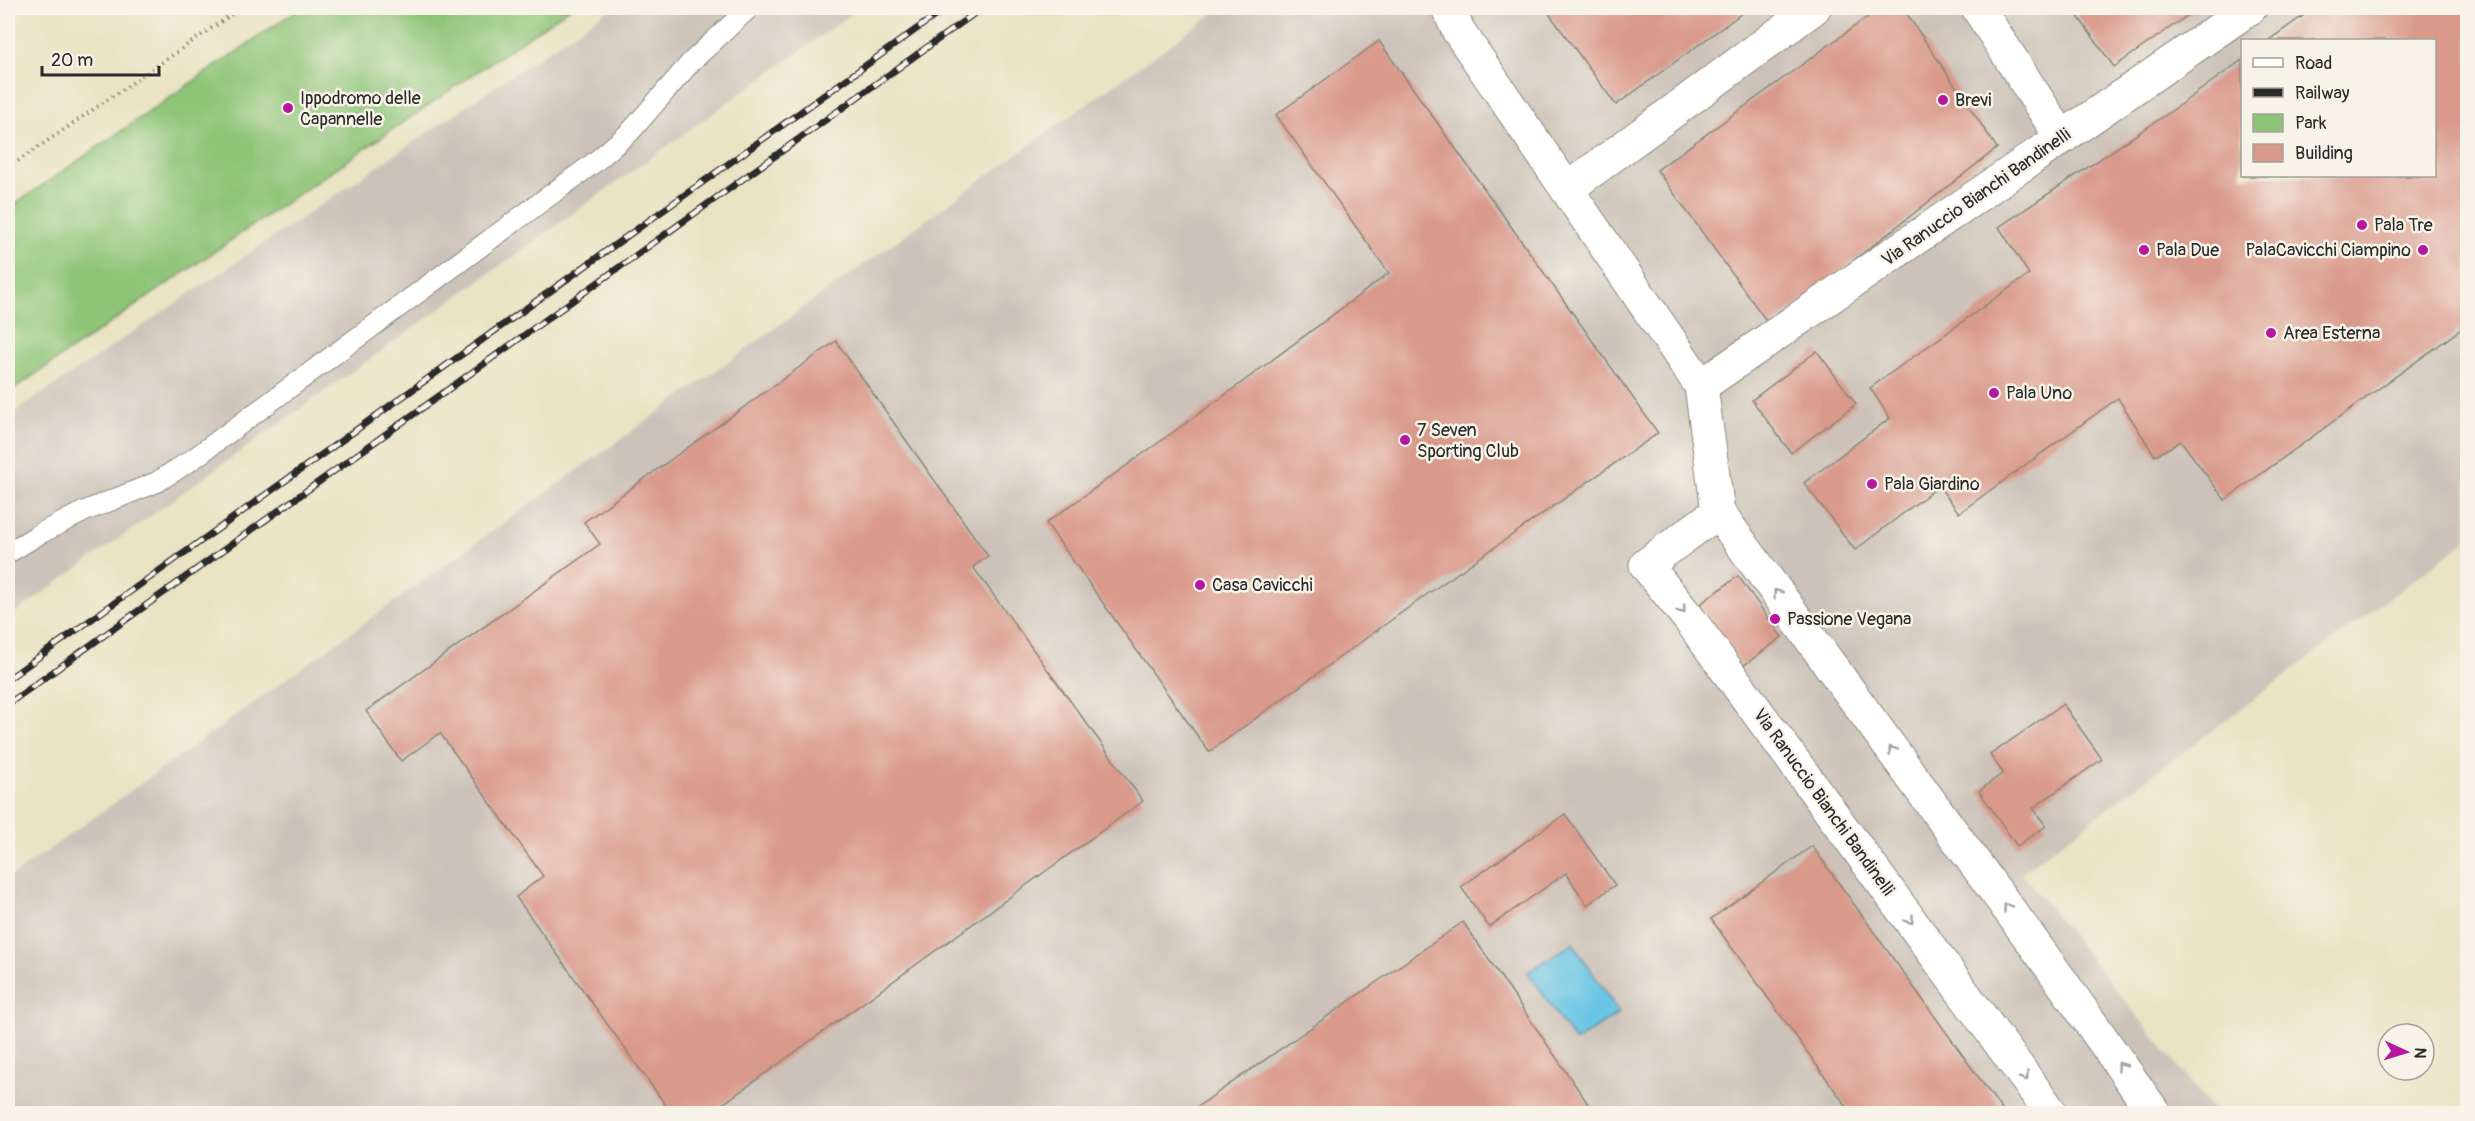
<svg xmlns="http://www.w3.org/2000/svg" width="2475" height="1121" viewBox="0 0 2475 1121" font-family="Pangolin,sans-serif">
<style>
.industrial{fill:#cdc2b9;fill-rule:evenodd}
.green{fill:#8ec477;stroke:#5c7851;stroke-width:1.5}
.water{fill:#67c5e5;stroke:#497888;stroke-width:1.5}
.building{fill:#d9998b}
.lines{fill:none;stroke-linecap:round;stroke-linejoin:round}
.lane-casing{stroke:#8a8777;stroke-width:22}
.street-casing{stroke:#8a8777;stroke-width:35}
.path{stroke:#8a8777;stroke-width:4;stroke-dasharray:1.5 4.5;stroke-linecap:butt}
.lane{stroke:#fff;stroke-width:20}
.street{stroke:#fff;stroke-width:33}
.rail-casing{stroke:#2b2b2b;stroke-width:7}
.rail{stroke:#f7f3e8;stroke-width:4.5;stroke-dasharray:14;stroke-linecap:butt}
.oneway{stroke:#a0a0a0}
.poi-dot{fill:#b5179e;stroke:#f7f3e8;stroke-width:2}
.labels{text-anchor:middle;stroke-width:5;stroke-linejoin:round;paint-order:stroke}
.poi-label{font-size:18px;fill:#2b2b2b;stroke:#f7f3e8;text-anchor:start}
.street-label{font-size:18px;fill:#2b2b2b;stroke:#f7f3e8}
</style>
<rect width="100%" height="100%" fill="#f7f3e8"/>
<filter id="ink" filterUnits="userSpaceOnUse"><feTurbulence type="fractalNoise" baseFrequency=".0167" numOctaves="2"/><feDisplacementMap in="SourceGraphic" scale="12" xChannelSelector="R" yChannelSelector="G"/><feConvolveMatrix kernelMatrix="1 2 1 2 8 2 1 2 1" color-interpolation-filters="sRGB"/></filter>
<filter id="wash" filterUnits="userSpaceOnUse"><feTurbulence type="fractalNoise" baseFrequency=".008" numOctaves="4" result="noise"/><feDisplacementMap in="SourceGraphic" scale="24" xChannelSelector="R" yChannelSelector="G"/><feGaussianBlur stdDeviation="1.35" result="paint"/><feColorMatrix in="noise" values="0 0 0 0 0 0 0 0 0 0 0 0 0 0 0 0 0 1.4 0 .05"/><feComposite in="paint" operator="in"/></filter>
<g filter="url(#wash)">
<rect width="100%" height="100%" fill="#e9e3c3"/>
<path class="industrial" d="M611 8H860L8 618V417Z
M1221 8H2467V540L2021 873 2216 1113H8V879ZM2242 40H2434V176H2242Z"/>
<path class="green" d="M300 8H570L8 393V209Z"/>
<path class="water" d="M1573 943 1619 1013 1575 1042 1528 972Z"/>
<g id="blocks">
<path class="building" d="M1545 8H1749L1616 105Z
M1880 8H1903L1997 148 1770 326 1657 170Z
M2072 8H2198L2114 67Z
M2314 8H2468V324L2225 500 2181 441 2155 456 2118 398 1959 513 1939 486 1855 550 1804 483 1890 418 1870 388 2029 274 1999 227 2173 110 2242 60V176H2434V40H2269Z
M1379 41 1658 433 1419 600 1209 752 1046 523 1221 398 1389 273 1276 115Z
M836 341 988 556 973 567 1143 801 709 1114H672L516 897 543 876 440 733 401 761 366 711 600 544 584 522Z
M1817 351 1856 404 1791 453 1752 400Z
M1738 576 1782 637 1743 666 1699 605Z
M2063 704 2102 759 2033 808 2046 826 2017 846 1979 791 2003 773 1990 755Z
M1565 814 1615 885 1587 905 1566 873 1489 927 1461 887Z
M1812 846 2005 1114H1852L1711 919Z
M1463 922 1595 1114H1187Z"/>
</g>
</g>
<g filter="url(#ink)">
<use href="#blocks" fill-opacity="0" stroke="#8a8777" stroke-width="1.5"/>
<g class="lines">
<g class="lane-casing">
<path id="lane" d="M8 553 41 533 85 511 157 482 193 459 595 162 630 132 691 62 749 8"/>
</g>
<g class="street-casing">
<path id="street" d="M1448 8 1458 30 1701 386 1718 512 2059 978 2155 1114
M1978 8 2062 138
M1567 189 1814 8
M1701 386 2250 8
M1718 512 1646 565 1690 620 2052 1114"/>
</g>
<path class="path" d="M8 168 241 8"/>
<use href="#lane" class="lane"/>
<use href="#street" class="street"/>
<g class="rail-casing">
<path id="rail" d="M8 679 946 8
M8 704 982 8"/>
</g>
<use href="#rail" class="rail"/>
</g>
<defs><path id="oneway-chevron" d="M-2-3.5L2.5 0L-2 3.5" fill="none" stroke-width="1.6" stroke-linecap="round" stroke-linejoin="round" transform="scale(1.5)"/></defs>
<g class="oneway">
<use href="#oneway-chevron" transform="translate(1777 593) rotate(-126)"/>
<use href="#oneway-chevron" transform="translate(1682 610) rotate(52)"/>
<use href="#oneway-chevron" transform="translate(1892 750) rotate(-126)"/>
<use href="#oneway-chevron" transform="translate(2007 907) rotate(-126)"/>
<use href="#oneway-chevron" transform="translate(1910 920) rotate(54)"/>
<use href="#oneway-chevron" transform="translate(2121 1066) rotate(-125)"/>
<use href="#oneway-chevron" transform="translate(2025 1077) rotate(54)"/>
</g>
</g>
<g class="poi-dot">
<circle cx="1943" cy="100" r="6"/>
<circle cx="288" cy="108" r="6"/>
<circle cx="2362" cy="225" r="6"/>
<circle cx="2144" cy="250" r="6"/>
<circle cx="2423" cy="250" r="6"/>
<circle cx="2271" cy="333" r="6"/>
<circle cx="1994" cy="393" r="6"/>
<circle cx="1405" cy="440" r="6"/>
<circle cx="1872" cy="484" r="6"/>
<circle cx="1200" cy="585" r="6"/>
<circle cx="1775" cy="619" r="6"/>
</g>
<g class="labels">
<g class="poi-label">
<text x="300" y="104">Ippodromo delle<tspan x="300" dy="21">Capannelle</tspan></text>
<text x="1955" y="106">Brevi</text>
<text x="2374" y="231">Pala Tre</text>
<text x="2156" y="256">Pala Due</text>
<text x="2411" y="256" text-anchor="end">PalaCavicchi Ciampino</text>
<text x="2283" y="339">Area Esterna</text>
<text x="2006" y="399">Pala Uno</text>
<text x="1417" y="436">7 Seven<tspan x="1417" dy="21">Sporting Club</tspan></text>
<text x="1884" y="490">Pala Giardino</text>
<text x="1212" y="591">Casa Cavicchi</text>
<text x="1787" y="625">Passione Vegana</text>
</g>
<g class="street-label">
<text transform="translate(1976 197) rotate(-35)" y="6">Via Ranuccio Bianchi Bandinelli</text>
<text transform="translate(1824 802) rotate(54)" y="6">Via Ranuccio Bianchi Bandinelli</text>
</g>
</g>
<rect width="2475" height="1121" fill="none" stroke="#f7f3e8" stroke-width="30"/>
<rect x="2241" y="39" width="195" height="138" fill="#f7f3e8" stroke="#a5a39c" stroke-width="1.5"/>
<rect x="2253" y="58" width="30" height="9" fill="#ffffff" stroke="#a5a39c" stroke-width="1.5"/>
<text x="2295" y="69" font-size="18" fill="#2b2b2b">Road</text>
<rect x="2253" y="88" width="30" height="9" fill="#2b2b2b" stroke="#a5a39c" stroke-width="1.5"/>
<text x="2295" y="99" font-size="18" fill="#2b2b2b">Railway</text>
<rect x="2253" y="114" width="30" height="18" fill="#8ec477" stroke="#a5a39c" stroke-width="1.5"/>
<text x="2295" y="129" font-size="18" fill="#2b2b2b">Park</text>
<rect x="2253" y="144" width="30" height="18" fill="#d9998b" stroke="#a5a39c" stroke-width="1.5"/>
<text x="2295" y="159" font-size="18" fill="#2b2b2b">Building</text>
<g transform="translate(2406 1052) rotate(94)"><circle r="28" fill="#f7f3e8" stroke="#a5a39c" stroke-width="1.5"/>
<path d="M0-4.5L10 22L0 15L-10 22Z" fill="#b5179e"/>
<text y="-9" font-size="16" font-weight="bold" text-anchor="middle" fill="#2b2b2b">N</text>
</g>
<path d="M42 66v9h117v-9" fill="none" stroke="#2b2b2b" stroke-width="3"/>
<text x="51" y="66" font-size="18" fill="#2b2b2b" stroke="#f7f3e8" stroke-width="4.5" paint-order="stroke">20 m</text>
</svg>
